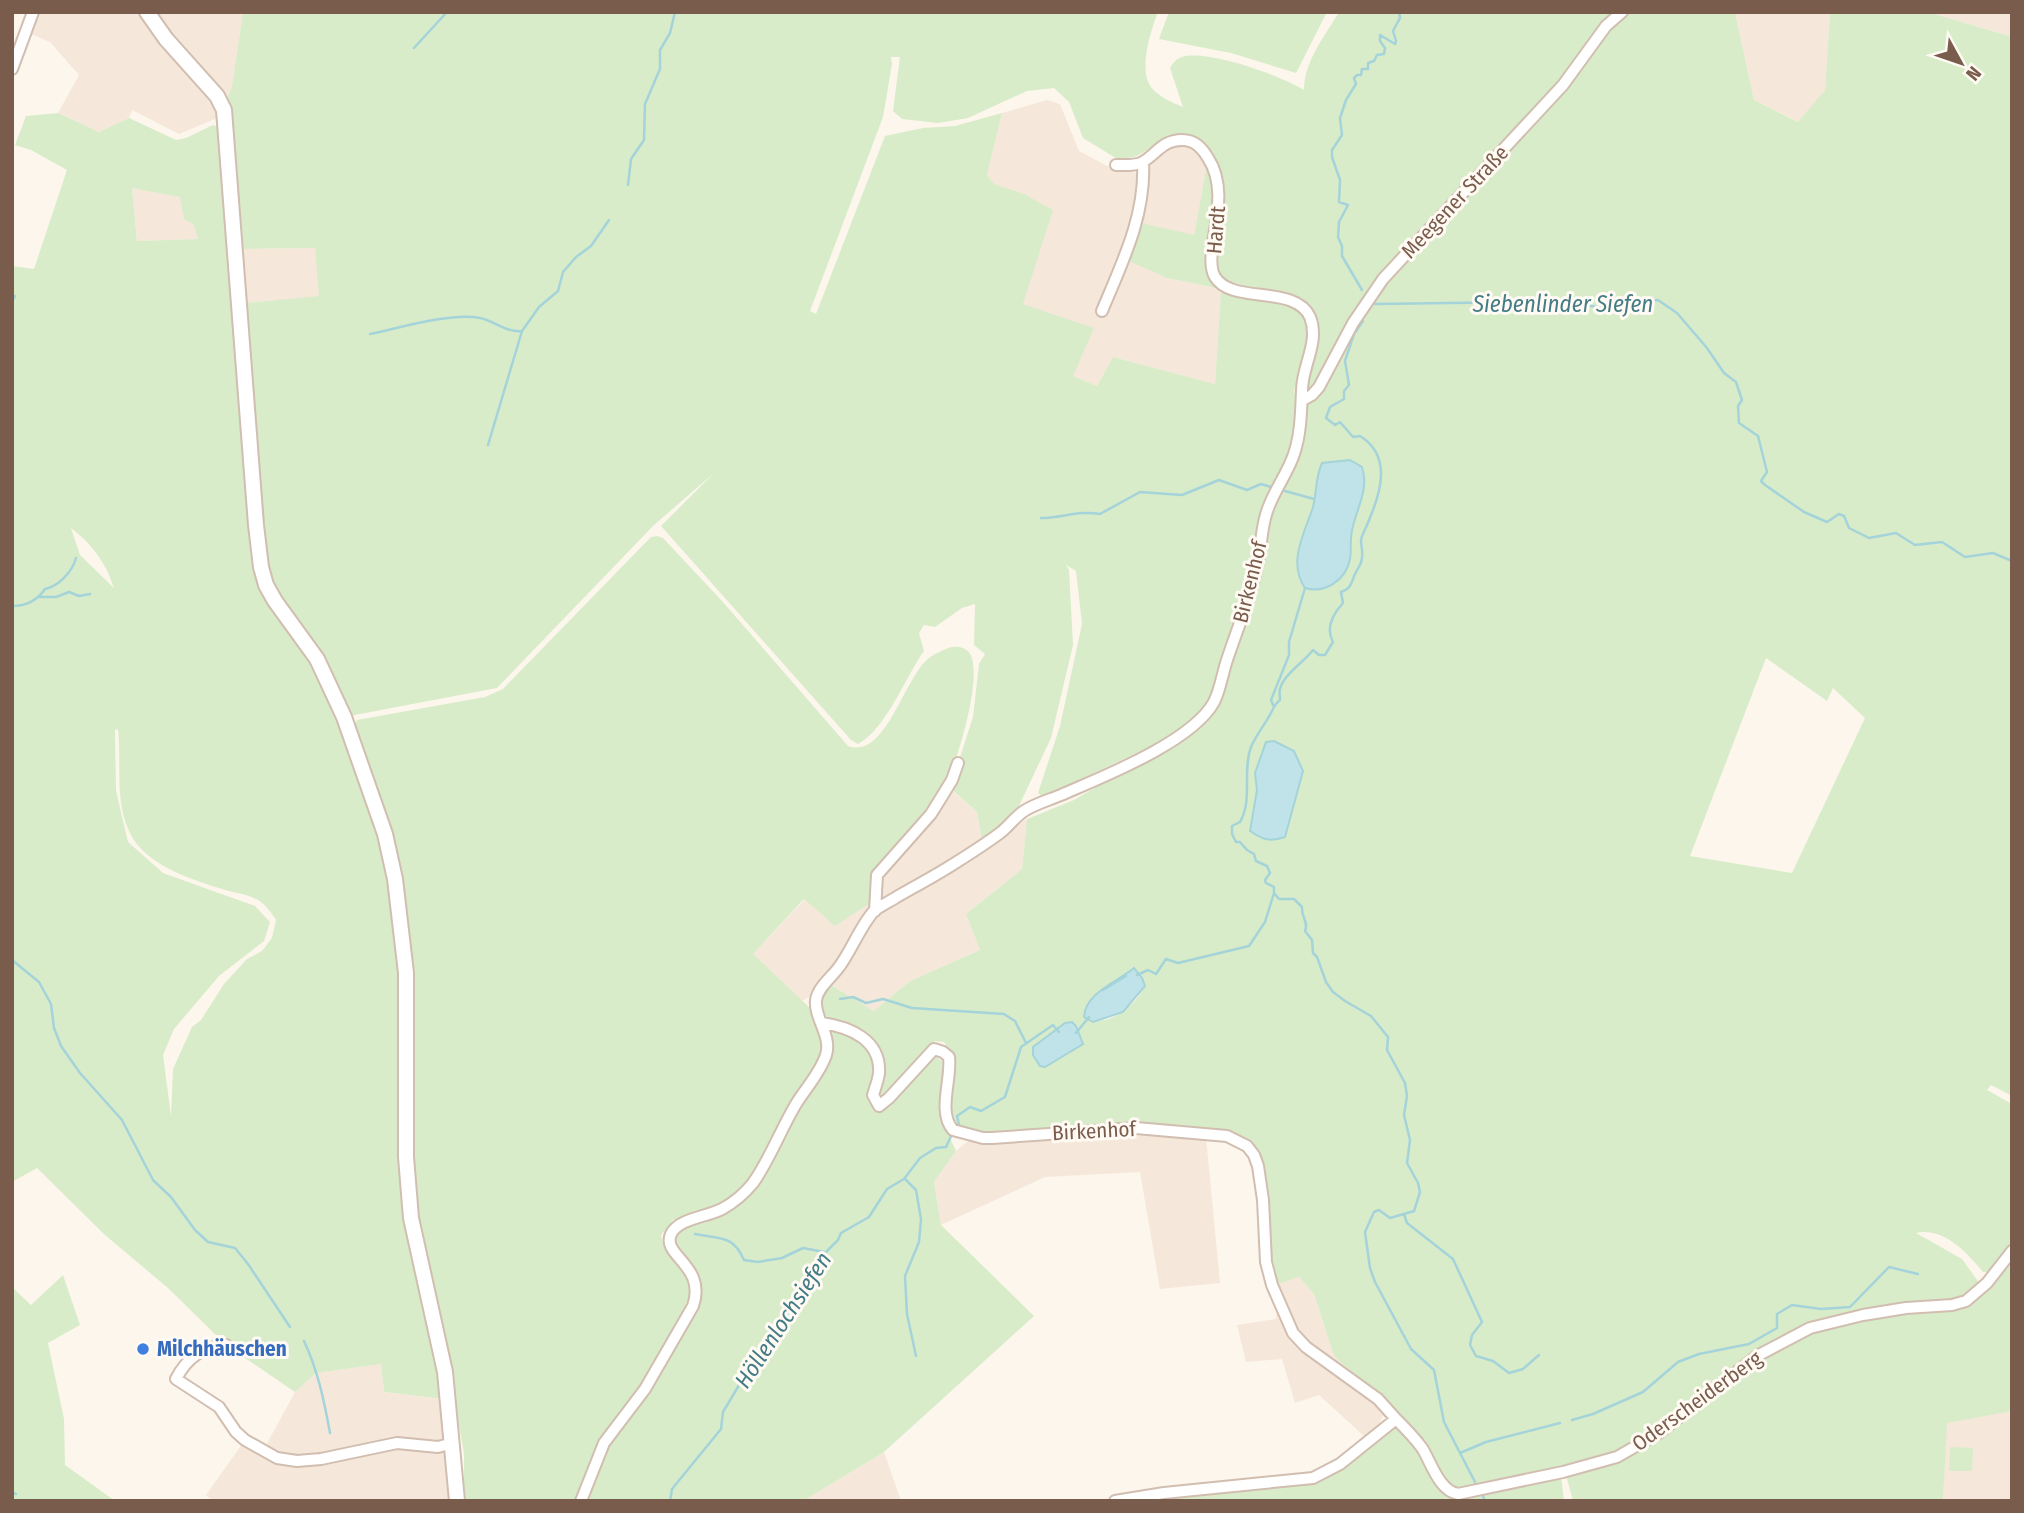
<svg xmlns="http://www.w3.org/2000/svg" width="2024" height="1513" viewBox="0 0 2024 1513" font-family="'Fira Sans Condensed',sans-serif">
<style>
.residential{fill:#f5e8da}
.green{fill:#d8ecc9;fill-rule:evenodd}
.water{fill:#bfe3e8;stroke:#a5d3da;stroke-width:2}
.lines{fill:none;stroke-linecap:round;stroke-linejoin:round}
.stream{stroke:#a5d3da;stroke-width:2.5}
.minor-casing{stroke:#d1beb0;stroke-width:14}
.tertiary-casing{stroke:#d1beb0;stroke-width:18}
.minor{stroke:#fff;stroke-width:10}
.tertiary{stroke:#fff;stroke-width:14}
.shop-dot{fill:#3f7fe0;stroke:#fffaf3;stroke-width:2.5}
.labels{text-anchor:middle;stroke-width:6;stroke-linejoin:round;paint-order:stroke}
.street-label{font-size:21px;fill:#7a5c4d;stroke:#fffaf3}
.shop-label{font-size:21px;font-weight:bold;fill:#366cbe;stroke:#fffaf3;text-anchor:start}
.water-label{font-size:23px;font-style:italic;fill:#437c86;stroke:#fffaf3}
</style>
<rect width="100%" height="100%" fill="#fdf6ec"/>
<path class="residential" d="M35 12H243L232 86 228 96 221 103 219 114 215 119 179 134 132 110 129 118 99 132 58 113 79 75 50 42 28 33Z
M1735 12H1830L1825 90 1799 122 1754 100Z
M1928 12H2012V37Z
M1047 100 1060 104 1079 151 1109 167 1145 175 1153 156 1175 143 1198 148 1207 164 1194 235 1167 278 1221 289 1215 384 1113 357 1097 386 1073 376 1023 304 1024 194 993 184 987 175 1002 113Z
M132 187 181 197 184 219 194 225 199 239 137 241Z
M315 248 320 297 246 303 240 249Z
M943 783 977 812 982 841 985 847 1027 819 1022 869 966 914 980 950 910 981 874 1011 831 985 802 1001 752 955 805 899 873 873 912 831Z
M1142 1132 1206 1137 1220 1283 1160 1289 1140 1172 1045 1177 941 1225 934 1182 956 1151 968 1141 983 1143Z
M1299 1277 1314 1294 1334 1356 1382 1398 1383 1416 1377 1428 1364 1436 1319 1395 1295 1403 1282 1359 1246 1362 1237 1325 1276 1319 1278 1284Z
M381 1364 384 1392 448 1400 457 1501H213L206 1495 245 1440 264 1449 295 1392 316 1373Z
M2012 1411V1501H1943L1946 1422Z
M884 1452 901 1501H803Z"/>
<path class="green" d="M243 12H1158C1151 30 1138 69 1151 87 1157 96 1173 103 1183 107L1170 68C1173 63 1176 59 1182 57 1207 49 1282 76 1304 90 1304 61 1325 36 1339 12H1622L1583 43 1627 12H1735L1754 100 1798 122 1825 90 1830 12H1928L2012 37V1096L1991 1085 1987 1090 2012 1104V1244L1989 1272H1983C1967 1253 1944 1227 1916 1233L1962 1259 1985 1291 2012 1258V1411L1947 1423 1943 1501H1573L1566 1475 1609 1465 1630 1457 1687 1417 1681 1411 1638 1443 1615 1455 1480 1485 1484 1494 1561 1476 1564 1501H1144L1317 1482 1342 1467 1376 1437 1390 1429 1402 1416 1334 1356 1314 1294 1299 1277 1278 1284 1269 1243 1262 1160 1251 1142 1228 1132 1204 1128 1138 1125 989 1135 969 1131 950 1124 954 1058 944 1042 934 1041 936 1057 943 1062 940 1117 956 1151 934 1182 941 1225 1034 1316 884 1452 803 1501H464V1453L439 1317 415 1213 410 1135 412 1021 407 926 397 863 381 801 356 737 354 726 357 720 485 697 503 689 651 537 657 536 663 538 722 601 848 746C886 760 904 677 929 658 934 654 942 651 948 648 955 646 962 646 968 651 986 669 957 764 945 785L943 784 912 831 873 873 870 903 835 926 804 899 753 954 811 1009 831 985 874 1011 910 981 980 950 966 914 1022 869 1027 819 1074 800 1148 757 1147 748 1043 797 1038 793 1060 726 1082 624 1076 571 1066 565 1069 570 1073 645 1051 738 1018 808 1001 827 982 841 977 812 950 788 973 717 979 664 985 654 974 645 975 604 962 608 935 627 924 625 919 633 924 651C905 678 886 729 858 744L851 740 661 526 714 473 654 525 497 688 344 717 326 677 320 678C350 752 381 825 394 904 408 987 399 1071 401 1153 402 1236 426 1318 442 1399L384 1392 381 1364 316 1373 295 1392 226 1345 168 1288 105 1235 37 1168 12 1182V266L34 269 67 170 31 150 15 145 26 116 58 113 99 132 129 118 176 140 186 138 213 125 221 128 240 373 249 371 246 303 319 296 315 248 240 249 228 107 221 103 228 96 232 86ZM891 57H900L893 111 902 119 938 123 968 118 1027 91 1054 88 1069 102 1083 138 1119 160 1137 156 1171 136 1201 140 1216 161 1207 164 1194 235 1141 223 1129 261 1167 278 1221 289 1215 384 1113 357 1097 386 1073 376 1094 328 1023 304 1053 210 1024 194 994 184 987 175 1002 113 955 126 923 128 885 136 816 314 810 311 883 117 892 64ZM132 188 180 197 184 219 194 225 198 239 137 241ZM1232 282C1251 289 1285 291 1300 300 1334 321 1307 359 1306 389 1306 394 1308 399 1308 405 1308 422 1301 440 1297 457L1288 458 1295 435 1298 408 1294 391 1310 333 1307 319 1287 303 1222 290ZM1350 460 1363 467C1369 488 1359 506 1353 526 1349 539 1352 548 1350 559 1346 580 1325 594 1305 588 1287 562 1305 532 1313 507 1317 492 1315 478 1322 463ZM71 528C92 544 106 563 114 588L80 555ZM1766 658 1827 701 1833 688 1865 718 1792 873 1690 856ZM118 729C122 765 113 807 134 840 152 867 193 880 222 889 234 893 248 894 258 900 266 905 271 912 276 920L272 938 262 951 247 959 224 984 201 1020 192 1027 173 1069 171 1116 163 1055 174 1029 219 976 264 941 270 922 255 906 163 873 128 842 116 791 115 730ZM1133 969 1142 978 1145 986C1135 1006 1107 1030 1084 1017 1084 993 1116 982 1133 969ZM1072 1022 1076 1026 1083 1044 1045 1067 1040 1066 1033 1055V1048L1065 1023ZM674 1219 678 1234 673 1252C686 1266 697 1276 696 1297L645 1389 619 1421 613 1422C621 1409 635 1397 644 1384 654 1368 693 1301 690 1286 687 1268 665 1262 661 1235Z
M1169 12H1327L1296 73 1231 53 1159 39Z
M63 1275 80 1325 48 1343 64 1419 65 1465 115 1501H12V1287L31 1305Z
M1950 1447 1973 1448 1972 1471H1949Z"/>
<path class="water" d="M1350 460 1362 467C1369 488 1358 506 1353 526 1349 540 1352 547 1350 559 1346 580 1325 594 1305 588 1287 562 1305 532 1313 507 1317 492 1315 478 1322 463Z
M1274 741 1294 751 1303 771 1285 837C1270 842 1263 840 1250 831L1257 790 1255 773 1266 742Z
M1134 968 1142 978 1145 986 1123 1012 1093 1022 1084 1017C1085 993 1117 982 1134 968Z
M1072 1022 1076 1026 1083 1044 1045 1067 1040 1066 1033 1055V1047L1065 1023Z"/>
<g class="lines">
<path class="stream" d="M414 48 447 12
M628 185 631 159 644 140 645 104 660 69V50L670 33 675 12
M1362 290 1342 256V246L1338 237 1339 222 1348 205 1339 202 1340 180 1332 157V150L1342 135 1340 118 1346 100 1356 84 1354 78 1357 75H1361L1362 69H1368V63L1374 61 1377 55 1384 54 1385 48 1380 41V35L1395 44 1396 41 1393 31 1400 18 1399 12
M12 301 15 296
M1375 304 1534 302 1602 307 1658 300 1677 313 1707 348 1724 373 1736 382 1742 400 1738 406 1739 423 1758 436 1767 472 1761 481 1765 485 1804 512 1827 522 1839 514 1844 516 1849 528 1869 538 1896 533 1915 545 1942 542 1965 557 1993 553 2012 561
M1363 321 1354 334 1345 361 1349 385 1344 391V399L1330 407 1326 418 1335 425 1340 422 1353 437 1360 436C1392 456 1381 492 1369 520 1367 526 1362 534 1361 540 1361 546 1363 551 1362 557 1362 564 1359 566 1356 572 1351 581 1353 588 1341 592L1343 603C1333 614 1325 628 1333 642L1325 655H1319L1313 650C1305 661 1283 675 1280 689 1279 692 1280 696 1280 700 1273 705 1273 711 1268 718 1263 727 1255 737 1251 747 1242 771 1253 800 1240 822L1232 826V834L1236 842H1240L1247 850 1254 854 1256 861 1267 866 1270 873 1265 880 1266 883 1274 887V893L1279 899H1294L1302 907C1301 917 1309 922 1305 931L1312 940 1313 953 1317 957 1326 982 1333 992 1345 1001 1371 1016 1388 1037 1387 1050 1405 1083 1407 1096 1404 1115 1410 1140 1407 1163 1418 1183 1420 1192 1414 1211 1390 1218 1379 1210 1374 1212 1365 1232 1370 1268 1375 1282 1411 1349 1434 1370 1444 1422 1475 1482
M370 334C399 328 452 312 480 318 495 321 507 333 522 331
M488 445 522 331 539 307 558 291 563 272 576 257 591 246 609 220
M1285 491 1314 499
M1041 518C1061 518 1080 510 1100 514L1140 492 1182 495 1219 480 1247 490 1261 484 1271 487
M40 597H56L69 592 79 596 90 594
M12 606C26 606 37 601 45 589 59 586 72 572 76 558
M1273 705 1271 700 1289 655V642L1305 588
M12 960 39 982 51 1004 54 1028 61 1046 80 1073 122 1120 153 1180 171 1197 195 1230 208 1242 235 1248 248 1264 290 1327
M1137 975 1148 970 1156 974 1166 959 1178 963 1249 946 1265 922 1274 893
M1103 990 1126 976
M840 999 853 997 866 1003 883 999 912 1008 1004 1014 1015 1021 1026 1043
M1076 1033 1089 1017
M959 1125 957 1116 970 1107 981 1111 1005 1097 1021 1047 1053 1025 1059 1032
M905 1179 916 1190 921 1219 919 1242 905 1276 907 1314 916 1356
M1404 1214 1407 1223 1453 1259 1482 1322 1472 1335 1470 1345 1476 1356 1493 1361 1509 1373 1523 1369 1539 1355
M695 1234C721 1239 733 1235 744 1260L758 1262 782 1258 803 1248 824 1252
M304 1341C318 1371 324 1400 330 1433
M1572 1420 1593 1414 1643 1392 1678 1362 1699 1354 1749 1344 1777 1328V1314L1792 1305 1821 1309 1850 1307 1889 1267 1918 1274
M1460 1453 1486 1442 1560 1423
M12 1492 16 1494
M1482 1494 1485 1501
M670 1501 672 1489 721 1429 723 1412 751 1365 762 1356 764 1341 795 1305 802 1287 825 1253 838 1240 841 1233 869 1217 887 1189 904 1179 920 1158 936 1148 946 1147 952 1134"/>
<g class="minor-casing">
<path id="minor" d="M12 69 33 12
M1102 311C1122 263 1146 215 1143 162
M1303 400 1312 395 1319 387 1353 323 1383 279 1563 85 1606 26 1622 12
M875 911 877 875 931 814 952 780 958 763
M822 1023C850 1027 881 1040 879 1073 878 1081 875 1088 873 1095L879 1106 889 1098 934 1049 943 1052 949 1057C952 1079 937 1112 953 1130L983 1138H992L1136 1128 1227 1136 1247 1146 1254 1155 1258 1166 1263 1200 1266 1262 1272 1285 1293 1333 1306 1347 1378 1399 1396 1419
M226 1345C203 1346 186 1359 176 1379L219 1407 236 1432 245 1440 277 1458 297 1461 321 1459 397 1443 438 1447 453 1443
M581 1501 604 1443 645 1389 693 1306C707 1265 661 1256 671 1234 679 1218 707 1217 722 1209 733 1203 745 1193 753 1183 770 1159 781 1129 796 1104 806 1088 820 1073 826 1055 832 1036 814 1018 816 1000 818 987 832 977 839 967 851 951 861 925 874 911 880 906 889 902 895 898 914 887 933 877 952 865 968 855 984 845 1000 833 1008 827 1015 817 1024 811 1035 804 1049 800 1061 795 1102 777 1192 742 1214 702 1220 690 1222 676 1226 663 1237 629 1251 597 1258 562 1262 543 1261 524 1269 506 1276 488 1288 472 1294 454 1301 433 1301 412 1302 390 1302 366 1320 342 1310 317 1295 284 1232 305 1215 277 1201 254 1234 197 1208 158 1202 148 1195 140 1182 140 1162 140 1156 155 1141 163 1133 166 1125 165 1116 165
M1115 1501 1164 1493 1313 1478 1340 1464 1396 1419C1405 1428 1414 1437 1422 1448 1431 1462 1439 1491 1458 1494L1563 1472 1617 1457 1659 1433 1757 1356 1810 1328 1863 1315 1906 1308 1952 1305 1966 1301 1987 1283 2012 1251"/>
</g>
<g class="tertiary-casing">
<path id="tertiary" d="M147 12 166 39 217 96 224 110 256 525 261 567 266 585 275 601 317 659 344 717 385 834 395 879 406 973V1157L411 1218 445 1372 457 1501"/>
</g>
<use href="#minor" class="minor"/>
<use href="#tertiary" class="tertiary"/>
</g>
<circle class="shop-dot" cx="143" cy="1349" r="7"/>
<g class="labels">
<g class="street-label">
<text transform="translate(1455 202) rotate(-47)" y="7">Meegener Straße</text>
<text transform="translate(1216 230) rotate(-85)" y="7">Hardt</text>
<text transform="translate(1250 582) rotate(-76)" y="7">Birkenhof</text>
<text transform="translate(1094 1131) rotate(-3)" y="7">Birkenhof</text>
<text transform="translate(1697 1401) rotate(-36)" y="7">Oderscheiderberg</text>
</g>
<g class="shop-label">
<text x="157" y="1356">Milchhäuschen</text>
</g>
<g class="water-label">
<text x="1563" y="312">Siebenlinder Siefen</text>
<text transform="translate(783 1320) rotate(-57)" y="8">Höllenlochsiefen</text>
</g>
</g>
<rect width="2024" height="1513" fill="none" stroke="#7a5c4d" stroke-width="28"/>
<g transform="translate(1961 63) rotate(130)" stroke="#fffaf3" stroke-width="5" paint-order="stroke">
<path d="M0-5L12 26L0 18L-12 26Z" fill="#7a5c4d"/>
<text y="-10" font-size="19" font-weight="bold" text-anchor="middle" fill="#7a5c4d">N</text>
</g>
</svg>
